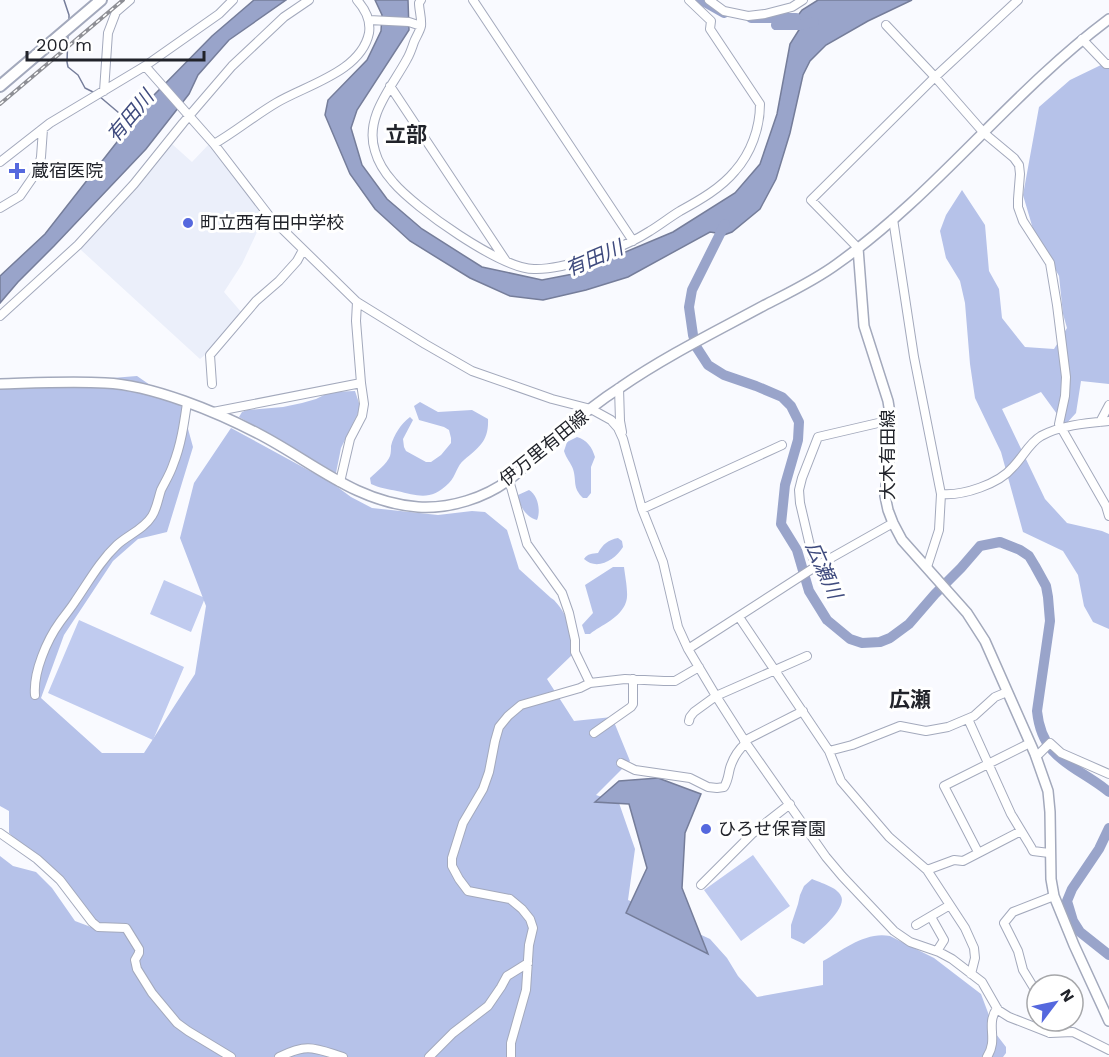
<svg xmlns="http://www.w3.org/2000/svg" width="1109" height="1057" viewBox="0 0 1109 1057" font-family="'Work Sans','Noto Sans JP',sans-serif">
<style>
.built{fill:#ebeffa}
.green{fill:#c0cbef}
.forest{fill:#b6c2e9}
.water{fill:#99a4ca;stroke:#757d9a;stroke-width:1.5}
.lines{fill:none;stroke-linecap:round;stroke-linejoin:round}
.stream{stroke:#757d9a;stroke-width:1.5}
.river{stroke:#99a4ca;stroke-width:10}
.minor-casing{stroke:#a3a9bc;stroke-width:10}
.major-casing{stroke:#a3a9bc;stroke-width:12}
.highway-casing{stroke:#a3a9bc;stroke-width:14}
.minor{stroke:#fff;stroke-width:8}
.major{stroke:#fff;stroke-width:9}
.highway{stroke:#fff;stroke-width:10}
.rail-casing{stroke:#8e8f95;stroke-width:4}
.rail{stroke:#fff;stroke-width:1.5;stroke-dasharray:4.5;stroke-linecap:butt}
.poi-dot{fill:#5568de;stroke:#fff;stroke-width:2}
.labels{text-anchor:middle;stroke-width:6;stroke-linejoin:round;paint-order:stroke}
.poi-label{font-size:18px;fill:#21232a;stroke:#fff;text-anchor:start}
.street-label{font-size:18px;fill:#21232a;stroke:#fff}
.water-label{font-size:20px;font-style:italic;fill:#3f4b7e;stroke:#fff}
.quarter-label{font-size:21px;font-weight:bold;fill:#21232a;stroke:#fff}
</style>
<rect width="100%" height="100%" fill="#f9faff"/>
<path class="built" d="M210 143 268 220 257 232 242 264 224 292 242 313 212 349 200 359 81 250 79 246 134 187 172 144 192 162Z"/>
<path class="green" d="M164 580 205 598 191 632 150 614Z
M79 620 184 667 153 740 48 693Z
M753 855 790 906 741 941 704 890Z"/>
<path class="forest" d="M1109 64V384L1081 381 1076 413 1065 425 1041 392 1002 409 1045 499 1067 523 1102 531 1109 534V629L1093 622 1084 606 1078 575 1063 551 1023 532 1001 452 975 398 970 364 965 303 960 281 946 258 940 231 946 215 962 190 985 225 989 271 999 289 1002 318 1025 347 1054 349 1067 328 1063 314 1059 276 1033 229 1023 195 1039 107 1070 80 1101 65Z
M137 376 182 407 193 447 167 532 138 539 113 561 64 635 41 698 102 753H144L195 674 206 606 180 538 194 483 231 428 332 483 351 497 372 508 438 515 472 511 485 512 507 530 519 569 551 598C559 602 572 626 573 635 574 641 572 649 572 655L547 679 574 721 612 717 630 761 596 795 619 803 635 849 628 900 660 913 680 925 710 939 727 958 738 976 757 997 823 985V961C843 950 866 931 890 936L934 958 981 994 996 1034 1006 1047V1053L1003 1057H0V856L13 866 36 872 52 888 75 921 91 927 63 880 9 833V811L0 806V387Z
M355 391 359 403V411L341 448 336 473 239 417 242 412 247 410 283 407 302 403 316 399 330 392Z
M420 402 438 412 472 410 488 419C489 441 479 447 464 460 457 465 456 476 449 483 431 501 419 496 397 491 388 489 379 488 371 484L370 478C376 472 387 464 390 456 391 453 391 449 391 446 394 434 401 424 410 417L413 420 403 439 404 447 406 451 426 462H431L441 455 451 443V438L449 430 444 427 419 420 414 406Z
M577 437C587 440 592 447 595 457L591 467V493L587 498H583C572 487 577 482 573 469 571 463 566 458 564 451L567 442Z
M529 490C538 495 541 511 537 520 526 517 519 506 518 495Z
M618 538 622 541 623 547C615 560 597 571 584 559 588 553 592 554 598 553 603 544 608 540 618 538Z
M613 567H624C625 576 629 595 626 602 621 618 601 625 590 634H585L582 625 593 613 585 585Z
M812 879C821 883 837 887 841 896 848 909 813 937 804 944L791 938V925L798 904 800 895 804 886Z"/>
<path class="water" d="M254 0H286L229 40 198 75 189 94 146 149 54 246 18 282 0 303V276L45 234 153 96 212 36Z
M375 0H408L409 30 357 110 351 128 362 165 387 199 422 229 482 267 542 280 573 274 673 232 735 193 760 164 777 114 790 44 802 25 801 21 796 18 802 10 818 0H912L868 21 826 45 810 61 803 75 790 133 776 179 760 209 732 232 716 238V233L710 232 628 277 586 290 543 300 510 296 470 278 410 241 375 209 350 174 325 115 328 100 367 60 381 31 382 15Z
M658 778 701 794 685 833 682 888 708 954 626 913 647 868 629 804 595 802 619 781Z"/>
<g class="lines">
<path class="stream" d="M64 0 69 15V22
M68 33 67 62 68 67 78 75 85 88 95 93
M99 96 132 124"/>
<path class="river" d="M701 0 724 13
M751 18H796L776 25H801L814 22
M725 224 692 290 689 307 693 335 697 348 708 365 724 375 756 386 782 397 791 406 799 422 798 440 785 485 781 524 797 550 809 591 827 620 850 639 862 643 880 642 890 638 909 624 935 594 961 568 980 546 1000 542 1020 550 1029 556 1035 566 1046 586 1048 597 1050 621 1037 711C1042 761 1076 765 1109 792
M1109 828 1099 849 1072 889 1067 901 1073 921 1080 932 1109 955"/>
<g class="minor-casing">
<path id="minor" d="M421 0 419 3C419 10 422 19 421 26 420 31 416 37 414 42 412 48 410 54 407 59 392 87 364 117 375 151 378 162 385 173 393 182 415 208 501 269 534 269 565 270 624 248 650 231 660 225 670 217 680 211 700 200 721 188 735 171 751 153 760 128 760 104L710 29 711 21 689 0
M473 0 633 241
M709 0 724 11 748 16 765 14 792 7 803 0
M369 20 409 22 421 26
M886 25 935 77 984 133 1014 158 1019 165 1020 174 1018 199V207L1023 221 1050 263 1057 305 1066 377 1065 396 1059 424 1106 506 1109 516
M1082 39 1106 64H1109
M145 66 214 144 270 217 357 302 425 344 472 371 552 399 591 409 611 420 618 428 623 439 642 509 663 562 678 627 688 649 716 696 746 743 826 857 842 876 894 931 910 942 939 952 952 959 982 982 998 1010 1009 1017 1050 1033 1073 1032 1109 1050
M390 86 506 261
M104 91 108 33 116 12 130 0
M214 144C235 132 254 116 276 103 306 85 361 72 369 33 371 20 365 9 357 0
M0 162 50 123 145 66 219 14 233 0
M0 208 20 196 38 170 41 157 43 129
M893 219 914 357 941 494 939 530 927 567
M858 248 811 200 935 77 1018 0
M0 316 78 245 134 184 183 123 232 66 284 17 309 0
M212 384 210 355 256 301 279 281 297 261 303 250
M619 388 620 421 622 432
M213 412 361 383
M1100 422 1109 405
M509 480 527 544 562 593 569 613 575 640V652L590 683
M340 482 350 439 362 416 364 404 361 383 356 321 357 302
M941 494C963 496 999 484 1013 467 1023 457 1029 443 1041 436 1061 425 1087 423 1109 421
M642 509 782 445
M815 567 800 503 799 490 802 478 818 437 891 420
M739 617 829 751 841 781 889 837 927 870 965 928 974 948 975 958 971 974
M688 649 815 567 893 523
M35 695C33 672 47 640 60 622 65 615 71 608 76 600 89 581 100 561 117 545 128 535 144 529 152 516 157 508 158 499 161 490 165 482 170 474 173 465 181 445 184 424 187 403
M968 719 1011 814 1031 847 1033 851 1049 853
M689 721 690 717 694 712 716 696 807 656
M594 733 631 707 633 704V679
M744 741 803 711
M829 751 852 745 900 726 926 731 948 727 974 716 995 697 1007 692
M1035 754H1039L1050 743 1061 753 1109 774
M621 763 635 770 690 778 708 787 717 788 724 787C728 781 728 776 730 768 733 758 738 750 746 743
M0 833 37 859 60 880 92 922 98 927 126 928 139 949V953L135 960 137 969 152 993 177 1023 188 1031 231 1057
M978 852 944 786 1030 743
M927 870 954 860 963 861 1021 831
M701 885 753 833 790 804
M931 917 944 940 937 951
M916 925 950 905
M1037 993 1023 970 1018 951 1004 923 1013 912 1054 896
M1048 1021 1050 1033
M279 1057C308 1043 314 1048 343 1057
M429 1057 453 1033 488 1006 501 987 507 976 528 963
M511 1057V1043L526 990 529 945 533 928 530 919 522 909 510 899 468 891 459 879 452 866V858L463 823 483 789 489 772 495 741 499 727 508 716 521 705 580 688 590 683 625 679 664 681H675L699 667
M987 1057C999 1038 985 1026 997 1008"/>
</g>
<g class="major-casing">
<path id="major" d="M858 248 864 326 888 401 891 420V439L885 496 888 510 893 523 902 540 967 613 985 641 1035 754 1048 791 1050 812 1051 879 1054 896 1074 945 1109 1021
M0 384C35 383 70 381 105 383 152 385 217 412 259 434 313 462 355 502 418 507 450 509 485 498 510 479 527 466 542 449 559 435 578 418 599 401 621 387 666 356 715 332 763 306 788 293 814 281 837 264 937 193 1011 92 1109 19"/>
</g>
<g class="highway-casing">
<path id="highway" d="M0 86 101 0"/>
</g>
<use href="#minor" class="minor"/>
<use href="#major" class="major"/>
<use href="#highway" class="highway"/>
<g class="rail-casing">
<path id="rail" d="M0 104 123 0"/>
</g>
<use href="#rail" class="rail"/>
</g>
<g class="poi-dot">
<path d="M14 162h6v6h6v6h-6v6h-6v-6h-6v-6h6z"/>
<circle cx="188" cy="223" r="6"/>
<circle cx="706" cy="829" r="6"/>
</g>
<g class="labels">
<g class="poi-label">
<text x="31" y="177">蔵宿医院</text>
<text x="200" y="229">町立西有田中学校</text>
<text x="718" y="835">ひろせ保育園</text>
</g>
<g class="street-label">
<text transform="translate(544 448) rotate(-39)" y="6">伊万里有田線</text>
<text transform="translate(888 455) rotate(-90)" y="6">大木有田線</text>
</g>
<g class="water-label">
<text transform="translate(130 116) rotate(-50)" y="7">有田川</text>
<text transform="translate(594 258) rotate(-23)" y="7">有田川</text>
<text transform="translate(824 570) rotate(66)" y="7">広瀬川</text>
</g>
<g class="quarter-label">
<text x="406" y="142">立部</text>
<text x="910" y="707">広瀬</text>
</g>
</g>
<g transform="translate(1055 1003) rotate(58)"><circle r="28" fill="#ffffff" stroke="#a6a7aa" stroke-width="1.5"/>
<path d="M0-4.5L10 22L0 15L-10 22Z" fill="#5568de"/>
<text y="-9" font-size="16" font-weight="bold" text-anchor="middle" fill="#21232a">N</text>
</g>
<path d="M27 51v9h177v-9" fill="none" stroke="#21232a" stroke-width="3"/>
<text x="36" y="51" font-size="18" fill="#21232a" stroke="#ffffff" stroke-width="4.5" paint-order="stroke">200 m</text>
</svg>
